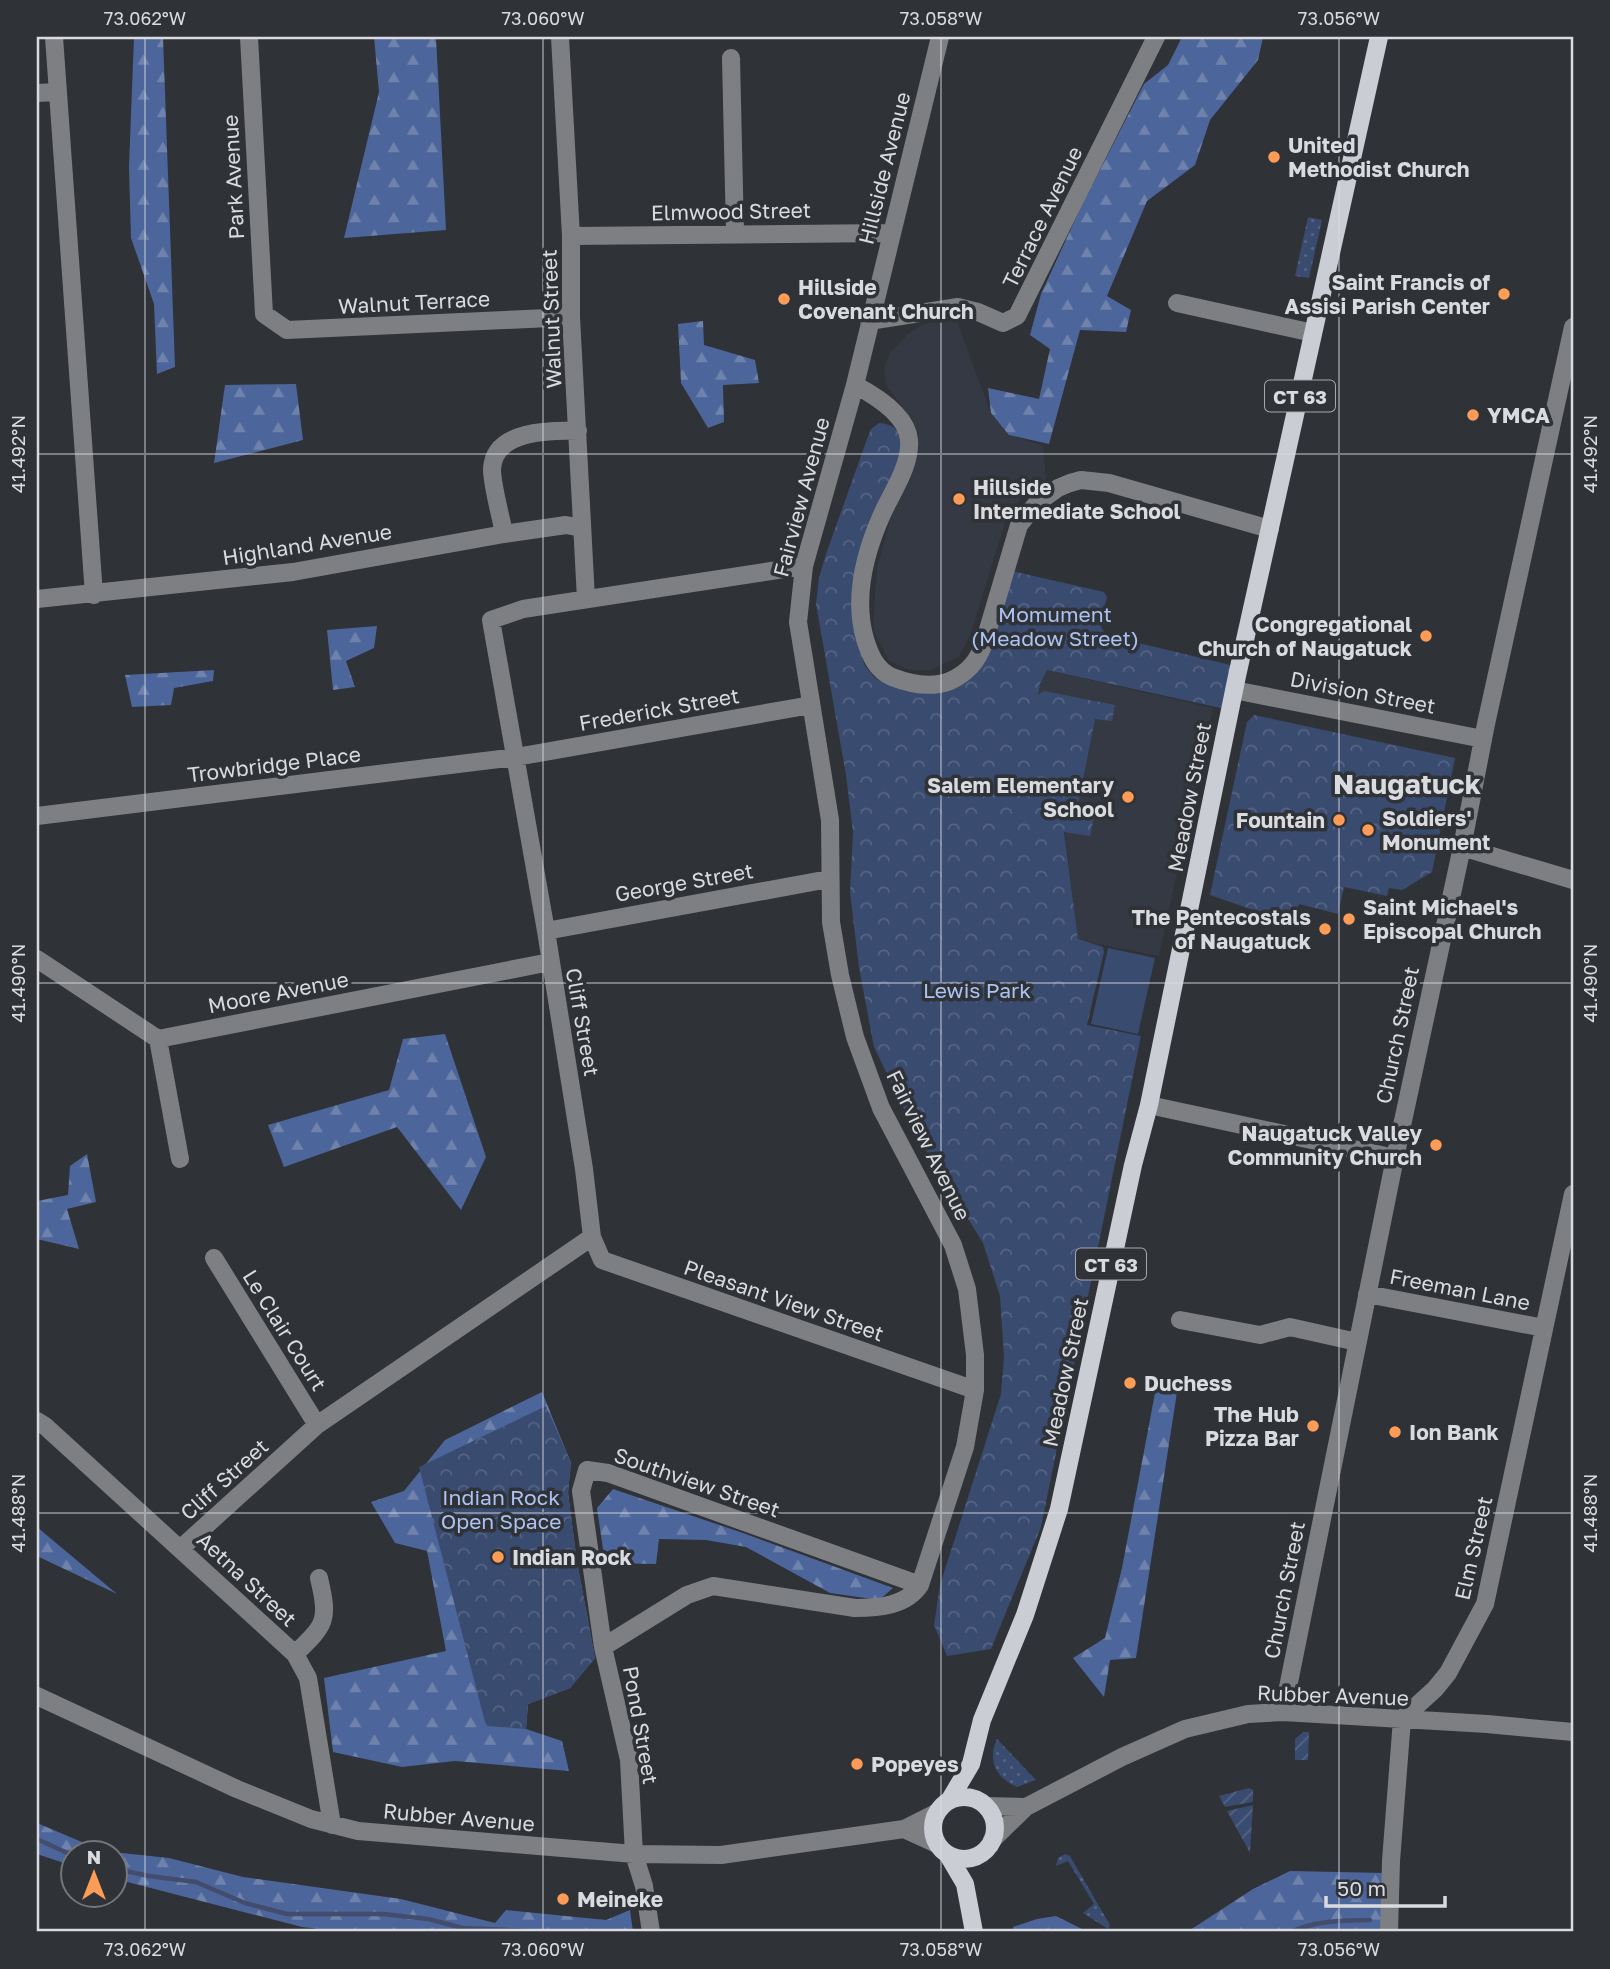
<svg xmlns="http://www.w3.org/2000/svg" width="1610" height="1969" viewBox="0 0 1610 1969" font-family="'Golos Text',sans-serif">
<style>
.built{fill:#343944}
.grass{fill:url(#grass-dots)}
.forest{fill:url(#forest-firs)}
.park{fill:url(#park-crowns)}
.garden{fill:url(#garden-furrows)}
.pitch{fill:#3a4b70}
.lines{fill:none;stroke-linecap:round;stroke-linejoin:round}
.stream{stroke:#444c6e;stroke-width:4.5}
.minor{stroke:#7e7f82;stroke-width:18}
.major{stroke:#cacdd3;stroke-width:18}
.ticks{fill:none;stroke:#dadbdf;stroke-width:2;stroke-opacity:0.45}
.poi-dot{fill:#fd9c56;stroke:#2f3237;stroke-width:2.5}
.labels{text-anchor:middle;dominant-baseline:central;stroke-width:7;stroke-linejoin:round;paint-order:stroke}
.shield{fill:#2f3237;stroke:#a7a8ad;stroke-width:2}
.shield-label{font-size:19px;font-weight:bold;fill:#dadbdf}
.poi-label{font-size:21px;font-weight:bold;fill:#dadbdf;stroke:#2f3237;text-anchor:start}
.street-label{font-size:21px;fill:#dadbdf;stroke:#2f3237}
.park-label{font-size:21px;fill:#abc2f2;stroke:#2f3237}
.district-label{font-size:28px;font-weight:bold;fill:#dadbdf;stroke:#2f3237}
.neatline{fill:none;stroke:#dadbdf;stroke-width:2.5}
.ticks-label{font-size:18px;text-anchor:middle;fill:#dadbdf}
</style>
<defs>
<pattern id="grass-dots" width="8" height="8" patternUnits="userSpaceOnUse" patternTransform="scale(1.75)"><rect width="8" height="8" fill="#3a4b70"/><path d="M2 2h.1M6 6h.1" fill="none" stroke="#566484" stroke-width="1.8" stroke-linecap="round"/></pattern>
<pattern id="forest-firs" width="22" height="20" patternUnits="userSpaceOnUse" patternTransform="scale(1.75)"><rect width="22" height="20" fill="#4c659a"/><path d="M5 1l3.5 6h-7zM16 11l3.5 6h-7z" fill="#6e82ac"/></pattern>
<pattern id="park-crowns" width="20" height="18" patternUnits="userSpaceOnUse" patternTransform="scale(1.75)"><rect width="20" height="18" fill="#3a4b70"/><path d="M2 6a3 3 0 1 1 6 0M12 15a3 3 0 1 1 6 0" fill="none" stroke="#566484"/></pattern>
<pattern id="garden-furrows" width="10" height="10" patternUnits="userSpaceOnUse" patternTransform="scale(1.75)"><rect width="10" height="10" fill="#3a4b70"/><path d="M-1 1l2-2M0 10L10 0M9 11l2-2" fill="none" stroke="#566484"/></pattern>
</defs>
<rect width="100%" height="100%" fill="#2f3237"/>
<!-- built -->
<path class="built" d="M941,319h15l35,94 18,21 34,12 3,35 -21,12 -19,26 -36,117 -11,21 -29,13h-21l-20,-9 -14,-27 -2,-10 4,-55 37,-140 -8,-17 -20,-27 -2,-18 7,-15 17,-18 14,-9z
M1046,670l167,38 -54,248 -81,-16 -14,-115 -32,-98 6,-36z"/>
<!-- grass -->
<path class="grass" d="M1308,217l14,3 -13,58 -14,-2z
M997,1739l39,41 -19,7c-21,-9 -30,-27 -20,-48z
M1065,1854l5,2 40,69 -2,4 -25,-16 11,-9 -26,-43 -12,5 2,-8z"/>
<!-- forest -->
<path class="forest" d="M134,37h29l12,330 -18,7 -3,-70 -23,-66 -2,-71z
M374,37h62l10,193 -102,8 35,-146z
M1182,37h81l-5,23 -48,60 -15,45 -48,36 -40,95 24,14 -5,22 -46,-2 -31,114 -40,-9 -18,-22 -3,-25 51,11 11,-50 -20,-14 11,-41 41,-89 62,-121 24,-19z
M703,321l1,24 51,15 4,23 -36,2 1,37 -16,6 -27,-45 -3,-59z
M296,384l7,56 -89,23 11,-78z
M377,626l-3,22 -28,13 9,26 -22,3 -6,-60z
M214,670l-1,11 -39,7 -3,17 -39,2 -7,-32z
M445,1034l41,123 -25,53 -64,-83 -113,40 -16,-42 121,-35 14,-51z
M87,1154l9,48 -29,7 12,40 -42,-10v-38l31,-6 2,-29z
M1158,1377l21,2 -43,279 -26,2 -6,37 -31,-39 32,-20 17,-70z
M542,1392l29,71 -3,30 9,69 18,96 -25,30 -42,16 -2,25 36,12 7,30 -114,-10 -53,6 -69,-15 -9,-74 122,-27 -19,-100 -32,-8 -24,-41 33,-11 41,-51z
M613,1489l130,44 150,55 -14,12 -49,-7 -84,-46 -40,-7 -47,-1 -3,25 -51,-1 -8,-55z
M37,1527l80,67 -80,-38z
M37,1823l66,28 66,7 74,19 158,22 94,24 11,-13 100,10 24,-10 3,22h-286l-45,-5 -186,-48v-25h-42l-1,12 -36,-12z
M1290,1871l95,2 -2,59h-196l66,-43z
M1056,1916l32,16h-74l-1,-5 24,-8z"/>
<!-- park -->
<path class="park" d="M879,423c17,1 22,10 26,24l-51,171 3,24 8,24 11,13 17,7 64,-2 55,-113 92,21 3,5c-3,15 -14,28 2,39l130,31 -9,43 -183,-40 -7,14 -2,11 6,-4 71,14 -3,16 -17,-2 -17,85 12,3 -2,9 6,1 -4,19 -26,-4 14,107 25,8 1,5 -17,73 54,11 -100,491 -50,122 -44,7 -13,-31 6,-40 61,-191 3,-37 -4,-61 -17,-53 -66,-107 -43,-89 -15,-79 -9,-76 3,-60 -7,-57 -30,-171 3,-26 6,-21 42,-118 4,-10z
M1254,715l201,43 -23,114 -30,18 -13,-2 -2,8 -43,-9 -6,27 -39,-10 -5,20 -84,-29 37,-173z
M546,1406l25,57 -3,30 9,69 18,96 -25,30 -42,16 -2,25 -40,-3 -67,-259z"/>
<!-- garden -->
<path class="garden" d="M1303,1732h6l-1,28h-13v-21z
M1249,1788l4,2v12l-28,5 -6,-11z
M1253,1805l-3,48 -23,-42z"/>
<!-- pitch -->
<path class="pitch" d="M1108,948l47,10 -17,76 -47,-10z"/>
<g class="lines">
<!-- stream -->
<path class="stream" d="M37,1839l37,17
M116,1869l33,7 47,6 49,21 42,11h96l45,5 35,9 89,4
M1291,1932c25,-12 51,-11 79,-12"/>
<!-- minor -->
<path class="minor" d="M54,37l40,558
M249,37l15,277 23,16 284,-13
M560,37l11,199v81l15,282
M940,37l-85,348c19,10 52,30 54,55 2,24 -15,49 -25,70 -18,39 -31,87 -19,129 5,16 11,31 27,38 18,7 40,11 58,4 18,-8 28,-20 34,-38l35,-118 18,-22 21,-15 12,-5 11,-3 28,3 161,46
M731,58l4,175
M37,93l20,-1
M571,236l320,-3
M1177,303l136,30
M869,321l89,-14 20,5 25,11 14,-7 139,-279
M504,534c-3,-18 -12,-48 -12,-65 2,-39 58,-39 86,-38
M804,566l-281,43 -32,11 55,311 38,238 8,68 10,23 373,130
M37,599l256,-27 211,-38 62,-9 16,3
M1234,690l249,49
M37,816l479,-59 295,-52
M1462,847l111,33
M546,931l272,-50 12,-1
M37,959l121,80 392,-77
M158,1039l22,120
M1149,1105l246,53
M214,1258l103,167
M1367,1294l177,34
M1180,1320l80,15 30,-8 67,15
M37,1421l8,5 250,228 13,24 24,147
M180,1549l137,-124 275,-188
M603,1647l84,-52 26,-9 142,22c24,0 51,-2 65,-23l45,-138 10,-57v-35l-8,-66 -14,-44 -72,-137 -26,-71 -15,-62 -9,-53 -1,-102 -32,-198 6,-56 51,-181
M295,1654c31,-30 34,-33 24,-76
M37,1696l200,93 74,30 47,12 276,23 87,1 183,-26 32,-16
M1283,1712l112,-554 67,-311 24,-123 87,-397
M986,1806l40,1
M904,1829l33,15
M992,1840l34,-33 96,-50 63,-28 63,-15 35,-2 204,12 86,8
M651,1932l-7,-46 -10,-32 -5,-94 -26,-113 -22,-156 6,-21 21,3 312,112
M1389,1932l2,-71 11,-142 33,-30 13,-16 37,-69 88,-410"/>
<!-- major -->
<path class="major" d="M933 1828a31 31 0 1 1 62 0a31 31 0 1 1-62 0Z
M949,1801l22,-37 11,-44 43,-105 34,-106 74,-344 16,-60 88,-429 142,-639
M948,1855l17,29 9,48"/>
</g>
<!-- ticks -->
<path class="ticks" d="M145,37v1895M543,37v1895M941,37v1895M1339,37v1895M37,454h1536M37,983h1536M37,1513h1536"/>
<!-- markers -->
<g class="poi-dot">
<circle cx="1274" cy="157" r="7"/>
<circle cx="1504" cy="294" r="7"/>
<circle cx="784" cy="299" r="7"/>
<circle cx="1473" cy="415" r="7"/>
<circle cx="959" cy="499" r="7"/>
<circle cx="1426" cy="636" r="7"/>
<circle cx="1128" cy="797" r="7"/>
<circle cx="1339" cy="820" r="7"/>
<circle cx="1368" cy="830" r="7"/>
<circle cx="1349" cy="919" r="7"/>
<circle cx="1325" cy="929" r="7"/>
<circle cx="1436" cy="1145" r="7"/>
<circle cx="1130" cy="1383" r="7"/>
<circle cx="1313" cy="1426" r="7"/>
<circle cx="1395" cy="1432" r="7"/>
<circle cx="498" cy="1557" r="7"/>
<circle cx="857" cy="1764" r="7"/>
<circle cx="563" cy="1899" r="7"/>
</g>
<g class="labels">
<!-- shield labels -->
<g class="shield">
<rect x="1265" y="380.5" width="70" height="31" rx="5"/>
<rect x="1076" y="1248.5" width="70" height="31" rx="5"/>
</g>
<g class="shield-label">
<text x="1300" y="396">CT 63</text>
<text x="1111" y="1264">CT 63</text>
</g>
<!-- poi labels -->
<g class="poi-label">
<text x="1288" y="145">United<tspan x="1288" dy="24">Methodist Church</tspan></text>
<text x="1490" y="282" text-anchor="end">Saint Francis of<tspan x="1490" dy="24">Assisi Parish Center</tspan></text>
<text x="798" y="287">Hillside<tspan x="798" dy="24">Covenant Church</tspan></text>
<text x="1487" y="415">YMCA</text>
<text x="973" y="487">Hillside<tspan x="973" dy="24">Intermediate School</tspan></text>
<text x="1412" y="624" text-anchor="end">Congregational<tspan x="1412" dy="24">Church of Naugatuck</tspan></text>
<text x="1114" y="785" text-anchor="end">Salem Elementary<tspan x="1114" dy="24">School</tspan></text>
<text x="1382" y="818">Soldiers'<tspan x="1382" dy="24">Monument</tspan></text>
<text x="1325" y="820" text-anchor="end">Fountain</text>
<text x="1363" y="907">Saint Michael's<tspan x="1363" dy="24">Episcopal Church</tspan></text>
<text x="1311" y="917" text-anchor="end">The Pentecostals<tspan x="1311" dy="24">of Naugatuck</tspan></text>
<text x="1422" y="1133" text-anchor="end">Naugatuck Valley<tspan x="1422" dy="24">Community Church</tspan></text>
<text x="1144" y="1383">Duchess</text>
<text x="1299" y="1414" text-anchor="end">The Hub<tspan x="1299" dy="24">Pizza Bar</tspan></text>
<text x="1409" y="1432">Ion Bank</text>
<text x="512" y="1557">Indian Rock</text>
<text x="871" y="1764">Popeyes</text>
<text x="577" y="1899">Meineke</text>
</g>
<!-- street labels -->
<g class="street-label">
<text transform="translate(884 168) rotate(-76)">Hillside Avenue</text>
<text transform="translate(233 177) rotate(-93)">Park Avenue</text>
<text transform="translate(731 211) rotate(-1)">Elmwood Street</text>
<text transform="translate(1042 217) rotate(-64)">Terrace Avenue</text>
<text transform="translate(414 302) rotate(-3)">Walnut Terrace</text>
<text transform="translate(551 319) rotate(-92)">Walnut Street</text>
<text transform="translate(801 497) rotate(-75)">Fairview Avenue</text>
<text transform="translate(307 544) rotate(-9)">Highland Avenue</text>
<text transform="translate(1363 692) rotate(11)">Division Street</text>
<text transform="translate(659 709) rotate(-10)">Frederick Street</text>
<text transform="translate(274 764) rotate(-7)">Trowbridge Place</text>
<text transform="translate(1189 797) rotate(-79)">Meadow Street</text>
<text transform="translate(684 882) rotate(-10)">George Street</text>
<text transform="translate(278 992) rotate(-11)">Moore Avenue</text>
<text transform="translate(583 1022) rotate(80)">Cliff Street</text>
<text transform="translate(1397 1035) rotate(-78)">Church Street</text>
<text transform="translate(929 1145) rotate(64)">Fairview Avenue</text>
<text transform="translate(1460 1289) rotate(11)">Freeman Lane</text>
<text transform="translate(784 1300) rotate(19)">Pleasant View Street</text>
<text transform="translate(285 1330) rotate(58)">Le Clair Court</text>
<text transform="translate(1065 1372) rotate(-78)">Meadow Street</text>
<text transform="translate(224 1479) rotate(-42)">Cliff Street</text>
<text transform="translate(697 1482) rotate(19)">Southview Street</text>
<text transform="translate(1473 1548) rotate(-77)">Elm Street</text>
<text transform="translate(247 1579) rotate(43)">Aetna Street</text>
<text transform="translate(1284 1590) rotate(-79)">Church Street</text>
<text transform="translate(1333 1695) rotate(2)">Rubber Avenue</text>
<text transform="translate(641 1725) rotate(80)">Pond Street</text>
<text transform="translate(459 1817) rotate(5)">Rubber Avenue</text>
</g>
<!-- park labels -->
<g class="park-label">
<text x="1055" y="614">Momument<tspan x="1055" dy="24">(Meadow Street)</tspan></text>
<text x="977" y="990">Lewis Park</text>
<text x="501" y="1497">Indian Rock<tspan x="501" dy="24">Open Space</tspan></text>
</g>
<!-- district labels -->
<g class="district-label">
<text x="1407" y="783">Naugatuck</text>
</g>
</g>
<!-- border -->
<rect width="1610" height="1969" fill="none" stroke="#2f3237" stroke-width="77"/>
<!-- north arrow -->
<g transform="translate(94 1874)"><circle r="33" fill="#2f3237" stroke="#73767a" stroke-width="2"/>
<path d="M0-5L12 26L0 18L-12 26Z" fill="#fd9c56"/>
<text y="-10" font-size="19" font-weight="bold" text-anchor="middle" fill="#dadbdf">N</text>
</g>
<!-- scale -->
<path d="M1326 1896v10h119v-10" fill="none" stroke="#dadbdf" stroke-width="3.5"/>
<text x="1337" y="1896" font-size="21" fill="#dadbdf" stroke="#2f3237" stroke-width="5" paint-order="stroke">50 m</text>
<rect x="38" y="38" width="1534" height="1892" class="neatline"/>
<g class="ticks-label">
<text x="145" y="25">73.062°W</text>
<text x="543" y="25">73.060°W</text>
<text x="941" y="25">73.058°W</text>
<text x="1339" y="25">73.056°W</text>
<text transform="translate(19 454) rotate(-90)" y="6">41.492°N</text>
<text transform="translate(1591 454) rotate(-90)" y="6">41.492°N</text>
<text transform="translate(19 983) rotate(-90)" y="6">41.490°N</text>
<text transform="translate(1591 983) rotate(-90)" y="6">41.490°N</text>
<text transform="translate(19 1513) rotate(-90)" y="6">41.488°N</text>
<text transform="translate(1591 1513) rotate(-90)" y="6">41.488°N</text>
<text x="145" y="1956">73.062°W</text>
<text x="543" y="1956">73.060°W</text>
<text x="941" y="1956">73.058°W</text>
<text x="1339" y="1956">73.056°W</text>
</g>
</svg>
